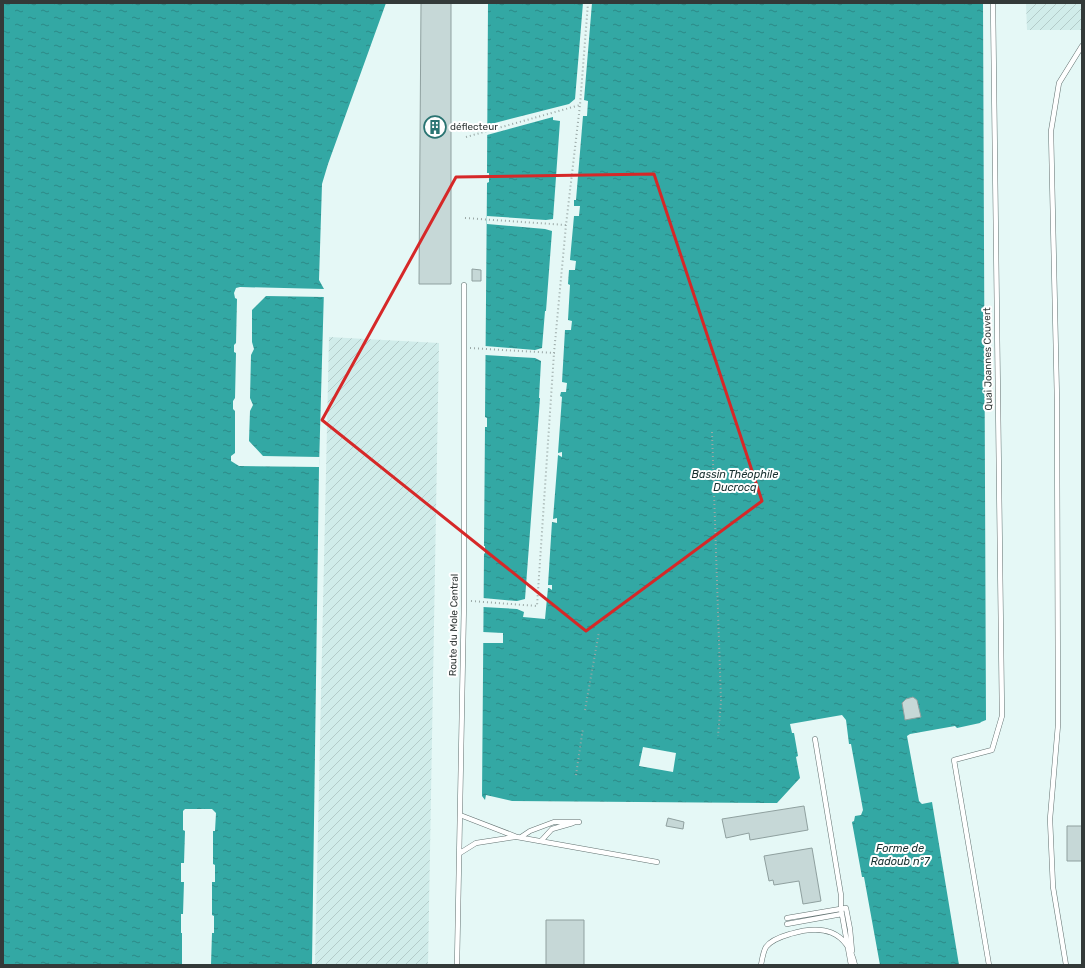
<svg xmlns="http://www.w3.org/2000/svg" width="1085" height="968" viewBox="0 0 1085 968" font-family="Rubik,sans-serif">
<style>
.industrial{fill:url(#industrial-furrows)}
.water{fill:url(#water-ripples)}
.pier{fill:#e5f8f6}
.building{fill:#c6d8d7;stroke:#8fa09f}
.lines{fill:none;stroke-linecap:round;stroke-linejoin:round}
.lane-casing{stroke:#627271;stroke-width:5.5}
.path{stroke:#9aa8a6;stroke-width:2;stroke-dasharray:1 3;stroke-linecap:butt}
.lane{stroke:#fff;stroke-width:4.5}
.marked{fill:none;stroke:#d62828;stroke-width:3;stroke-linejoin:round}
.labels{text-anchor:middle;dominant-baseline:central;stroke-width:4;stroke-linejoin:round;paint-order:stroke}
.poi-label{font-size:10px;fill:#333a39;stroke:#fff;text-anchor:start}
.street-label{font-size:10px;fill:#333a39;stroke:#fff}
.water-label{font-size:11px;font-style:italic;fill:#17302f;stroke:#fff}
</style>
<defs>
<pattern id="industrial-furrows" width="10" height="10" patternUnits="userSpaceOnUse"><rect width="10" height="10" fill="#d0ecea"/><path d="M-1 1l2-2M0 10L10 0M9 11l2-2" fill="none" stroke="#b3cbc9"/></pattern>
<pattern id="water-ripples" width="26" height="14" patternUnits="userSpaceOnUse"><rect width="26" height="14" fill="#33a8a4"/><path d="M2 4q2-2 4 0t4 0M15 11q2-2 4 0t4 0" fill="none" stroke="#2c8a87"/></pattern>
</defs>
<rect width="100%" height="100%" fill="#e5f8f6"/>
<!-- industrial -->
<path class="industrial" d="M1026,3h56v27h-55z
M329,337l110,6 -11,622h-113z"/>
<!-- water -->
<path class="water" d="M3,3h383l-58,161 -6,20 -3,96 5,9 -5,178 -7,498h-309z
M488,3h495l3,717 -5,2 -1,1 -23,5 -2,-2 -45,8 -3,2 12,65 3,3 10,-2 27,163h-79l-16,-88h-2l-10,-55 2,-1 1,-5 6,-1 2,-5 -12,-66h-2l-3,-24 -4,-5 -52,9 2,9h2l4,23 -2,1 4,21 -23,25 -265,-2 -26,-6 -1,5 -3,-4 2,-242 1,-1v-7h-1l1,-119h2v-9l-2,-1 2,-234 2,-1v-9h-2z"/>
<!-- pier -->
<path class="pier" d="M583,3h9l-8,97 4,1 -1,15h-4l-7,84h-2v6h6l-1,10h-5l-4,44 6,1 -1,9h-6l-1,14 2,1 -2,35 4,1 -1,9h-6l-3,52 5,1 -1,9h-5l-1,4 2,1 -4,56 4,-1v5l-4,-2 -5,64 4,-1v5l-5,-1 -4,63h4v5l-3,-2h-1l-3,31 -22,-2 1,-5 -7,-3 -34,-2v-9l34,3 8,-2 15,-201h-1l2,-37 -6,-3 -50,-3v-9l50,4 7,-2 3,-37h1l6,-80 -7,-2 -58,-5v-8l59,4 7,-1 7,-98 -7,-1v-3l-66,18v-10l82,-21 6,-5z
M240,287l84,2v8l-58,-1 -14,14v32l2,7 -3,6 -1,43 3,7 -3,6 -1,30 14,15 57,1 -1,10 -80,-1 -8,-5v-5l4,-3v-42l-2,-2v-8l2,-3 1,-45 -2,-1v-7l2,-2 1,-44 -2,-1 -1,-5 2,-5z
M483,632l20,1v10h-20z
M643,747l33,6 -3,19 -34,-6z
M185,809h27l4,4 -1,18h-2v33l2,1v17h-3v33l2,1v17h-2l-1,32h-29v-32h-1v-19h2l1,-32h-3v-19h3l1,-32 -2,-1v-19z"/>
<!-- building -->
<path class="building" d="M421,3h30v281h-32z
M472,269l9,1v11h-9z
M913,697l4,3 4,17 -16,3 -3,-17 4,-4z
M804,806l4,24 -58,10 -1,-7 -23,5 -4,-19z
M668,818l16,4 -1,7 -17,-3z
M1067,826h15v35h-15z
M812,848l9,53 -18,3 -4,-23 -25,4 -1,-5 -4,1 -5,-25z
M546,920h38v45h-38z"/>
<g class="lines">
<!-- lane casing -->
<g class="lane-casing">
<path id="lane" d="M815,739l26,156v14l10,56
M460,815l57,22 140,25
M521,837l9,-6 24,-9h25
M541,841l11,-12 21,-6
M460,853l16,-10 39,-6
M787,918l59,-10 4,21 2,22
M787,924l55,-10
M457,965l7,-364v-316
M761,965c1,-5 2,-13 5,-18 5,-7 17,-11 24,-13 32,-10 57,-4 65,31
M989,965l-35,-205 38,-10 10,-34 -9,-713
M1066,965l-13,-78 -3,-68 8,-94 -1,-324 -6,-270 8,-48 23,-37"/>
</g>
<!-- path -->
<path class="path" d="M466,137l114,-32 8,-102
M465,218l101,7 14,-120
M470,348l84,5 12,-128
M712,432l9,269 -3,35
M471,601l66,5 17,-253
M585,710l14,-78
M576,775l7,-47"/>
<!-- lane -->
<use href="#lane" class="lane"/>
</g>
<!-- marked area -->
<path class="marked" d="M654,174l108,327 -176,130 -264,-211 134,-243z"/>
<!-- icons -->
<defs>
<g id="building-ring" transform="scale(1.15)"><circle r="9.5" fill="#fff" stroke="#2a7472" stroke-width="1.5"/><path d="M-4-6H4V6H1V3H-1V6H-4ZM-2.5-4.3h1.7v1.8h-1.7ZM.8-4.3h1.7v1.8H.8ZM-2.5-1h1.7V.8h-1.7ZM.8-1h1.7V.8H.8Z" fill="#2a7472"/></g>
</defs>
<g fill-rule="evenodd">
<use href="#building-ring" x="435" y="127"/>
</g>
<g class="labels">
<!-- poi labels -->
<g class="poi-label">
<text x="450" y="127">déflecteur</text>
</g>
<!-- street labels -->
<g class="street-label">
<text transform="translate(988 359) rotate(-91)">Quai Joannes Couvert</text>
<text transform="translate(454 625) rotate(-89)">Route du Mole Central</text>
</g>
<!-- water labels -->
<g class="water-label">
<text x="735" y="474">Bassin Théophile<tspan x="735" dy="13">Ducrocq</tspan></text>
<text x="900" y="848">Forme de<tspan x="900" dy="13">Radoub n°7</tspan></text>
</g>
</g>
<!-- border -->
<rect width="1085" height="968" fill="none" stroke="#333a39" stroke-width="8"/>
</svg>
